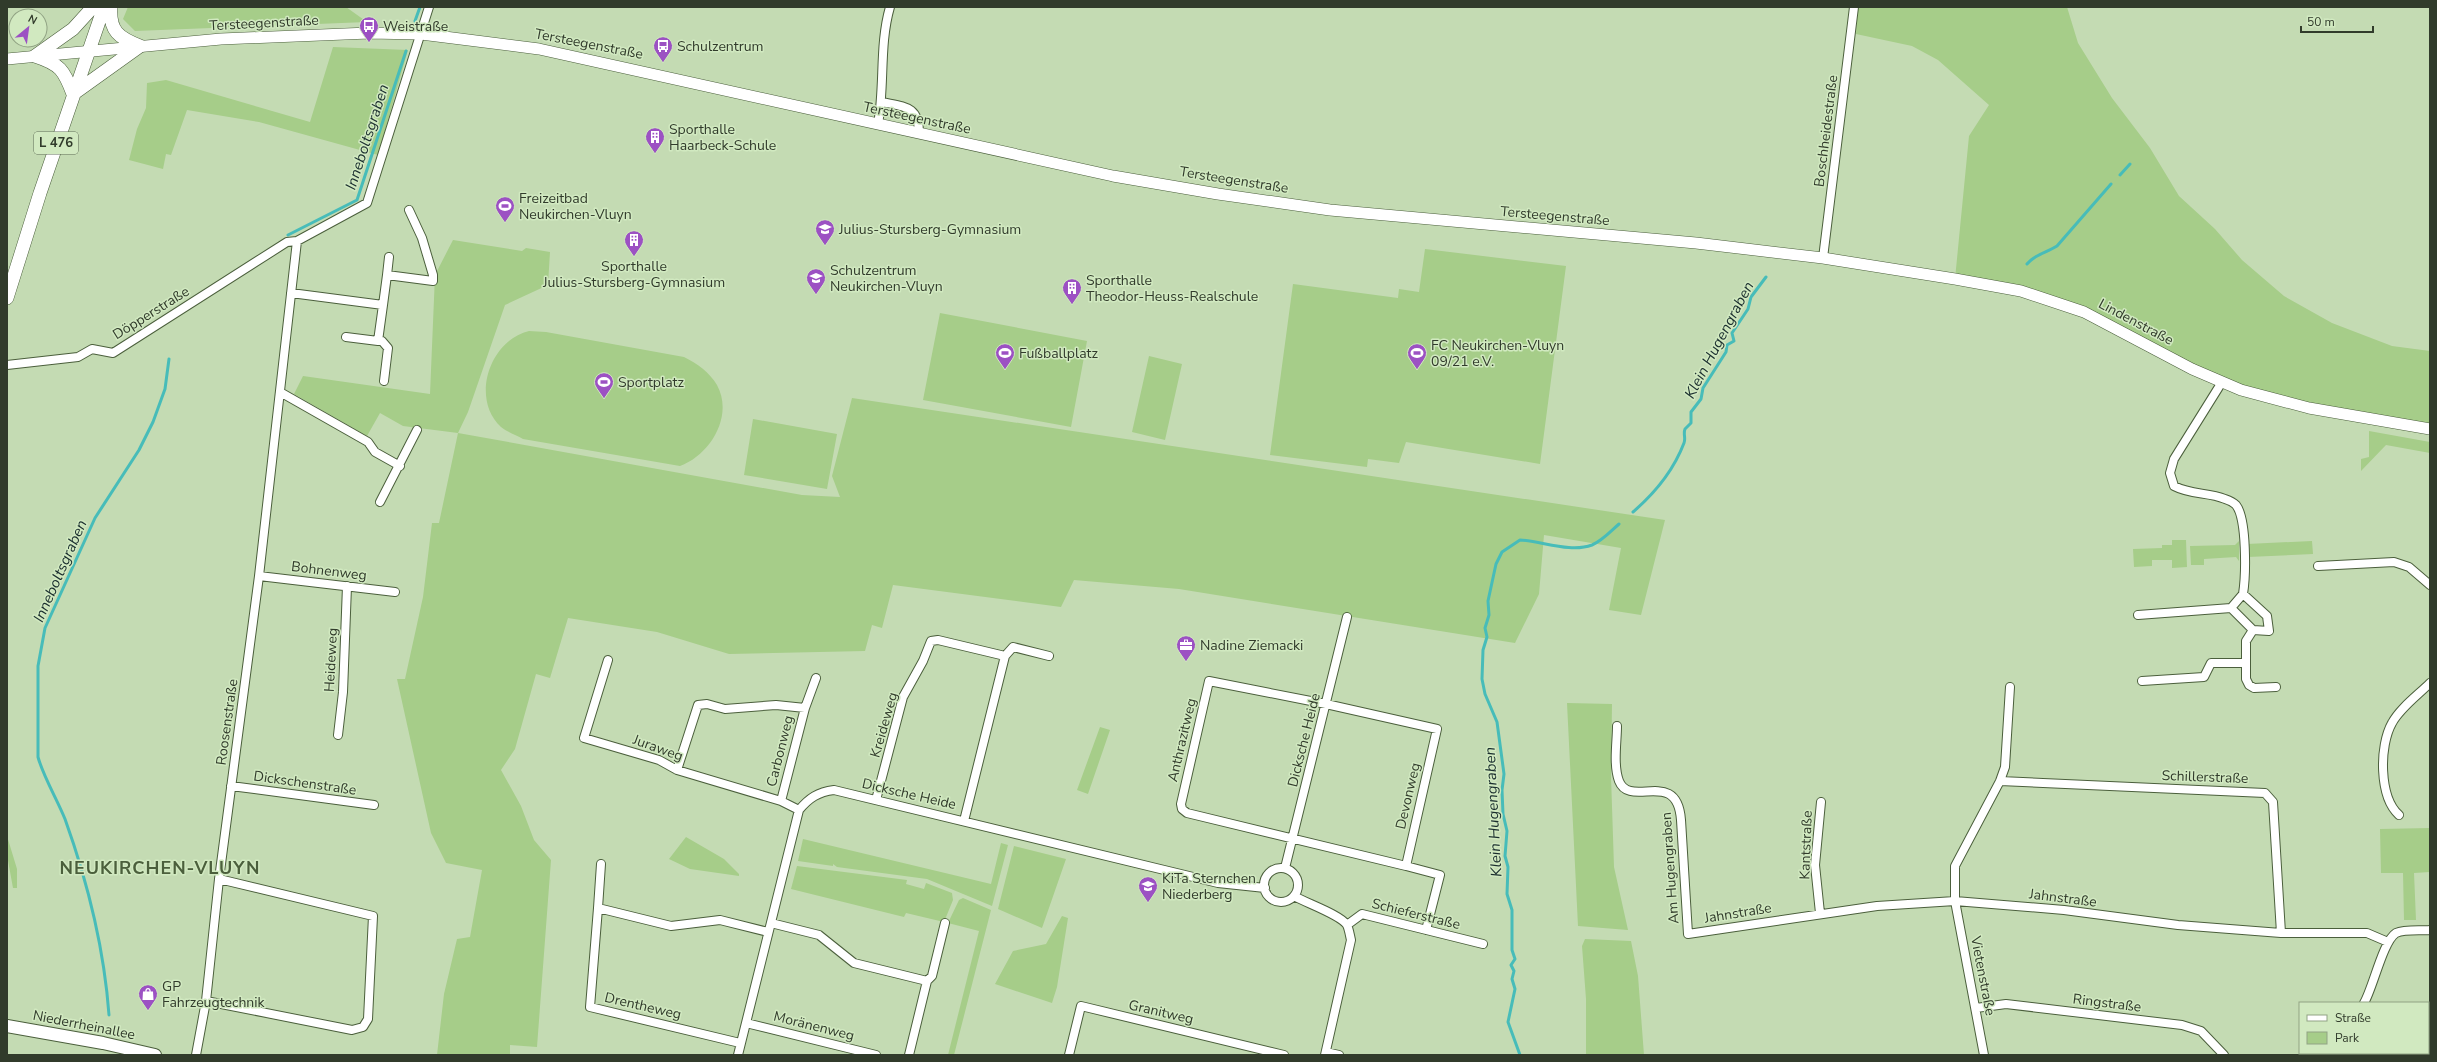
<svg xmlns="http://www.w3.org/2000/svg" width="2437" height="1062" viewBox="0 0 2437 1062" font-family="'Nunito Sans',sans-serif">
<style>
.green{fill:#a6cd89}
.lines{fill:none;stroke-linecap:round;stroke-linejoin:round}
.stream{stroke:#47bcb9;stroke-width:3}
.minor-casing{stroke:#4b5f3c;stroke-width:10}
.tertiary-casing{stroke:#4b5f3c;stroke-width:12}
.secondary-casing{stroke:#4b5f3c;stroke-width:14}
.primary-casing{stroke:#4b5f3c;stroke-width:14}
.minor{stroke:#fff;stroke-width:8}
.tertiary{stroke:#fff;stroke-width:11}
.secondary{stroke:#fff;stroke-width:12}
.primary{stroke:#fff;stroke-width:13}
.labels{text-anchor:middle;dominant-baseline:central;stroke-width:3;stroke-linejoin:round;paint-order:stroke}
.shield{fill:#d1e9c0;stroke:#616f58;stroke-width:1}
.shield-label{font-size:13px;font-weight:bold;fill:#313b2b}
.street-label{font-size:14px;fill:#313b2b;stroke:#d1e9c0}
.poi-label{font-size:14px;fill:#313b2b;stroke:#d1e9c0;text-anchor:start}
.water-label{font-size:15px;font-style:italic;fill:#192d2d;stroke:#d1e9c0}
.district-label{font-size:18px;font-weight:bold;letter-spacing:1px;fill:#4b5f3c;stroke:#d1e9c0}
</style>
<rect width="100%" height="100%" fill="#c4dbb3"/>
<!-- green -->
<path class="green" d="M128,7h218l21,15 -232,9 -12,-12z
M1858,7h209l11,36 34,55 38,50 29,48 36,33 27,31 42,36 48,27 60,23 38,5v78l-189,-39 -157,-78 -129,-33 14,-143 20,-31 -51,-45 -26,-14 -56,-12z
M333,47l75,3 -30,105 -119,-33 -72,-12 -16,45 -5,-1 -3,15 -34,-9 8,-31 9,-21 1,-25 19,-3 144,42z
M453,240l69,11 4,-3 24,4 -2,33 -43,20 -37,107 -10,21 344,62 38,2 -8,-21 20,-78 813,122 -24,95 -32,-5 12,-62 -77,-13 -5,59 -24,49 -336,-54 -105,-9 -13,27 -168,-22 -11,43 -10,-3 -7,26 -136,3 -72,-22 -89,-14 -18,60 -14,-4 -21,75 -14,21 20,36 13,34 17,20 -14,187 -27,-2v10h-73l7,-61 13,-55 13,-2 12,-67 -36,-7 -15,-30 -34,-154h8l18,-82 9,-74h7l19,-90 -55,-7 -23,-13 -13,23 -73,-42 9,-18 127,18 5,-119z
M1425,249l141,17 -26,198 -134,-22 -7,21 -31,-4 -1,8 -97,-12 23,-171 105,14 1,-9 20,3z
M940,313l147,28 -16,86 -148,-27z
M529,331l17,1 138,25c14,7 25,15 33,28 17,31 -7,70 -37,81l-157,-27c-7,-4 -16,-7 -22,-12 -31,-29 -11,-87 28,-96z
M1149,356l33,8 -17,76 -33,-8z
M753,419l84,15 -10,55 -83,-14z
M2369,431l61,11v11l-44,-8 -25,26v-12l8,-2z
M2172,540h14l1,27 -15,1v-8h-20v6l-18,1 -1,-18 29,-1v-3h10z
M2239,541v20l-3,-4 -32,2v6h-13l-1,-19 45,-1z
M2312,541l1,13 -65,3 -1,-13z
M1567,703l45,1 -1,72 3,91 14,63 -50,-4z
M1100,727l10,3 -22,64 -11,-4z
M2430,828v44l-16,1 2,47h-12l-1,-47h-22l-1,-44z
M7,836l10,33v19h-4l-6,-33z
M686,837l38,22 15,15v2l-49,-7 -21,-10z
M803,839l188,45 10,-41 7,2 -16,61 -65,-27 -90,-12 -4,-3v2l-35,-5z
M1014,846l52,13 -24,69 -44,-19z
M797,866l110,14 -1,4 18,5 2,-6 26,10 1,7 -9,22 -38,-9 -2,4 -113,-28z
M963,898l28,12 -37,145h-6l31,-124 -31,-8 11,-23z
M1062,916l6,2 -11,69 -5,16 -57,-19 18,-33 33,-7z
M1585,939l46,2 7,35 6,79h-58v-56l-4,-53z"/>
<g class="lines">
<!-- stream -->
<path class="stream" d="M415,21l5,-14
M2120,175l10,-11
M288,235l69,-35 49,-149
M2027,264c8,-10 19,-11 30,-18l54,-62
M1633,512c22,-19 40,-40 51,-69 2,-5 -1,-9 1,-14l6,-6v-11l10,-13 2,-11 23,-36 1,-7 7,-4 -2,-8 16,-24 3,-12 15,-20
M109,1015c-5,-68 -21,-132 -44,-196 -8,-20 -22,-43 -27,-62v-91l7,-38 50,-110 44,-68 14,-28 12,-33 4,-30
M1520,1055l-12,-33 7,-33 -3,-10 2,-8 -3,-6 4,-6 -3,-9v-40l-5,-16 1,-27 -3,-11 2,-25 -4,-17 -1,-24 2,-16 -7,-52 -12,-28 -3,-15 1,-29 4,-13 -2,-9 4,-13 -1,-14 8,-37 6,-12 18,-12c22,1 50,13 72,5 10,-4 19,-14 27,-21"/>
<!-- minor casing -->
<g class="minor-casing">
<path id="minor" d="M882,102c23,5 37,4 37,31
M878,124c7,-39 1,-79 12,-117
M1823,258l31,-251
M387,275l2,-18
M291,293l92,12 4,-30 46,6v-6l-11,-37 -13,-28
M346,337l32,4 5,-36
M378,341h4l6,7 -4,33
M7,365l71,-8 14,-8 21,4 174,-111 10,-1 70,-38 62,-196
M2222,382l-48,77 -4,14 4,13c17,9 34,6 51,13 3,1 8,3 11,6 11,14 10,70 7,89
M280,392l88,50 7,10 25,14
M380,502l37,-72
M2318,566l76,-4 15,5 21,18
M259,576l136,16
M2243,594l24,22 2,15 -16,-1 -22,-22z
M2138,615l93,-7
M2253,630l-7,11v38l3,6 5,3 22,-1
M608,660l-24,78 75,22 18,10 104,31 18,9
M1209,681l117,23 111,25 -31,137 -219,-53 -5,-4 -1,-5z
M2142,681l62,-4 7,-14h34
M1617,726c0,16 -4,39 2,55 11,28 58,-14 62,39l7,114 189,-28 78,-5 109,9 114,15 103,8h86l21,9
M338,735l5,-43 4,-106
M677,770l21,-65 9,-1 18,5 51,-4 29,3
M2000,781l265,12 8,9 8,131
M231,786l143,19
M876,800l27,-103 20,-36 8,-20 7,-1 67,16
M781,801l24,-93 11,-30
M2399,815c-20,-18 -20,-69 -7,-92 8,-15 26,-28 38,-40
M964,821l41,-165 8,-9 36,9
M1406,866l34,9 -14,55
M1285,868l62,-251
M1264 885a17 17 0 1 1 34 0a17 17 0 1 1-34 0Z
M1294,896c12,7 47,19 53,29 2,4 3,11 4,15l-26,115
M598,908l3,-44
M1820,913l-5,-48 6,-63
M771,923l48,12 35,28 73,18
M1347,925l15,-11 121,30
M206,1001l146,29 11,-3 5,-8 5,-103 -154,-37
M2364,1003c9,-15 19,-62 32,-70 9,-4 24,-2 34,-3
M1976,1008l30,-4 176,21 19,6 23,24
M746,1023l130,32
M740,1043l-150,-36 8,-99 73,18 49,-6 48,12
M1326,1052l13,3
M196,1055l10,-54 13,-122 40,-303 38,-335
M738,1055l61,-245c10,-12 19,-18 35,-20l384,93 47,5
M909,1055l18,-74 5,-5 13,-53
M1069,1055l12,-49 203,49
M1984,1055l-29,-154v-35l45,-85 5,-14 5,-80
M2336,1055l1,-2"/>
</g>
<!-- tertiary casing -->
<g class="tertiary-casing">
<path id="tertiary" d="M7,59l214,-20 148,-6 52,1 118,15 574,127 105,18 112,16 366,33 127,15 132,21 66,12 63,21 108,57 49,21 68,18 121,21"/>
</g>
<!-- secondary casing -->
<g class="secondary-casing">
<path id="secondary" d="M7,1026l96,17 52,12"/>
</g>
<!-- primary casing -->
<g class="primary-casing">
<path id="primary" d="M111,7c-2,24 8,31 29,39
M35,56l38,-27 20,-22
M35,56c25,8 29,14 38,38
M73,94l67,-48
M7,298l33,-105 64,-186"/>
</g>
<!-- minor -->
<use href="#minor" class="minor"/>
<!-- tertiary -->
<use href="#tertiary" class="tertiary"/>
<!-- secondary -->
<use href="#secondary" class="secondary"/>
<!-- primary -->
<use href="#primary" class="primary"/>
</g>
<!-- icons -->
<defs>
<g id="bus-pin" transform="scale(1)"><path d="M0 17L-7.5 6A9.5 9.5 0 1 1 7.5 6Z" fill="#9c51c3" stroke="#d1e9c0"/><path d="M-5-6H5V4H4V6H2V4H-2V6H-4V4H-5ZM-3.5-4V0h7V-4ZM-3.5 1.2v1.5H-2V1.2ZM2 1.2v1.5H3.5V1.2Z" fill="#fff"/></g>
<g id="building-pin" transform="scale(1)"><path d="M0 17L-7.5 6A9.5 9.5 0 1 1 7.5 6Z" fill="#9c51c3" stroke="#d1e9c0"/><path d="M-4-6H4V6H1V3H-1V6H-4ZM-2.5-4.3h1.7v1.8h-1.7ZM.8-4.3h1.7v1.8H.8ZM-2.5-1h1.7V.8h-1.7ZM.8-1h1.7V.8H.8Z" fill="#fff"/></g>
<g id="stadium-pin" transform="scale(1)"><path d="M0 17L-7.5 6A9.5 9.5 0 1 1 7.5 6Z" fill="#9c51c3" stroke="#d1e9c0"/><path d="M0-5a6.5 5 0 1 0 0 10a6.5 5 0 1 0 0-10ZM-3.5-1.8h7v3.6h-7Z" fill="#fff"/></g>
<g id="school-pin" transform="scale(1)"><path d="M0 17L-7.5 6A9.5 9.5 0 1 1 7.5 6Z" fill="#9c51c3" stroke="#d1e9c0"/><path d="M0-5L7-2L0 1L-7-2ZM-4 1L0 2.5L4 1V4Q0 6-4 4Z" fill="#fff"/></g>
<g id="office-pin" transform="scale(1)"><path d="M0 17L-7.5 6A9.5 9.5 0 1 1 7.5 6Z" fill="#9c51c3" stroke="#d1e9c0"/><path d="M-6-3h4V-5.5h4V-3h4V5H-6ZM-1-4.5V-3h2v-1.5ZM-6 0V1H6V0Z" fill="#fff"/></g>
<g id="shop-pin" transform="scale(1)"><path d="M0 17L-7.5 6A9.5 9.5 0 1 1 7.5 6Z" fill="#9c51c3" stroke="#d1e9c0"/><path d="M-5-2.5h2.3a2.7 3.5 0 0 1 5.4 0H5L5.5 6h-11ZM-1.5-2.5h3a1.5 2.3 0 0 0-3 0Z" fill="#fff"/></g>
</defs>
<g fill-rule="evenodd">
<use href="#bus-pin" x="369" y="26"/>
<use href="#bus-pin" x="663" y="46"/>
<use href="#building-pin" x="655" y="137"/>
<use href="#stadium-pin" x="505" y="206"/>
<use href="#school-pin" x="825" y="229"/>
<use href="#building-pin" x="634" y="240"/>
<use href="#school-pin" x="816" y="278"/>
<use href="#building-pin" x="1072" y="288"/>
<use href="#stadium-pin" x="1005" y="353"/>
<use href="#stadium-pin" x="1417" y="353"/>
<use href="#stadium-pin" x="604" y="382"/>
<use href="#office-pin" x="1186" y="645"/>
<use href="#school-pin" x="1148" y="886"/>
<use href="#shop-pin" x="148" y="994"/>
</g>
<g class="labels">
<!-- shield labels -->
<rect class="shield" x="34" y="132" width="44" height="22" rx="3"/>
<g class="shield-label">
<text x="56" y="143">L 476</text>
</g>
<!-- street labels -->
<g class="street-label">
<text transform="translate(264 23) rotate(-3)">Tersteegenstraße</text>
<text transform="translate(589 44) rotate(11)">Tersteegenstraße</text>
<text transform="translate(917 118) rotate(12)">Tersteegenstraße</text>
<text transform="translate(1826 131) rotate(-83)">Boschheidestraße</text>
<text transform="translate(1234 180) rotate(9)">Tersteegenstraße</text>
<text transform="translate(1555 216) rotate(5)">Tersteegenstraße</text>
<text transform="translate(151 313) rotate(-32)">Döpperstraße</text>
<text transform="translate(2136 322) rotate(28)">Lindenstraße</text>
<text transform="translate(329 571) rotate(7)">Bohnenweg</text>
<text transform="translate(331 660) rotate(-87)">Heideweg</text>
<text transform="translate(227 722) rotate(-82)">Roosenstraße</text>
<text transform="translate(884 725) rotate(-74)">Kreideweg</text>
<text transform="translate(1182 740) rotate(-77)">Anthrazitweg</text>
<text transform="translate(1304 740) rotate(-76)">Dicksche Heide</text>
<text transform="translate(658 748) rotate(20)">Juraweg</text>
<text transform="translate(780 751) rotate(-76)">Carbonweg</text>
<text transform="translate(2205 777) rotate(2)">Schillerstraße</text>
<text transform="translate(305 783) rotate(8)">Dickschenstraße</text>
<text transform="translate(909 794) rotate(13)">Dicksche Heide</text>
<text transform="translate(1408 796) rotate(-77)">Devonweg</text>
<text transform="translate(1806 845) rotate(-88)">Kantstraße</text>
<text transform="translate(1670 868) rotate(-94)">Am Hugengraben</text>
<text transform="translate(2063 898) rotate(7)">Jahnstraße</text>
<text transform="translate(1738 913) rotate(-9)">Jahnstraße</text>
<text transform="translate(1416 914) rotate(14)">Schieferstraße</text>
<text transform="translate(1983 976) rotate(79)">Vietenstraße</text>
<text transform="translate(2107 1003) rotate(7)">Ringstraße</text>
<text transform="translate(643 1006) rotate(13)">Drentheweg</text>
<text transform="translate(1161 1012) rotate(13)">Granitweg</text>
<text transform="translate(84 1025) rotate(11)">Niederrheinallee</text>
<text transform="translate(814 1026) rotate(14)">Moränenweg</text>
</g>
<!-- poi labels -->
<g class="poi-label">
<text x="383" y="26">Weistraße</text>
<text x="677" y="46">Schulzentrum</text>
<text x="669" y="129">Sporthalle<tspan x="669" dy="16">Haarbeck-Schule</tspan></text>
<text x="519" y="198">Freizeitbad<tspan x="519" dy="16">Neukirchen-Vluyn</tspan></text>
<text x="839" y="229">Julius-Stursberg-Gymnasium</text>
<text x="634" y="266" text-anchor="middle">Sporthalle<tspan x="634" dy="16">Julius-Stursberg-Gymnasium</tspan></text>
<text x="830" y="270">Schulzentrum<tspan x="830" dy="16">Neukirchen-Vluyn</tspan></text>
<text x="1086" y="280">Sporthalle<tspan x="1086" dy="16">Theodor-Heuss-Realschule</tspan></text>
<text x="1431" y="345">FC Neukirchen-Vluyn<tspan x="1431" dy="16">09/21 e.V.</tspan></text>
<text x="1019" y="353">Fußballplatz</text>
<text x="618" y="382">Sportplatz</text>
<text x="1200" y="645">Nadine Ziemacki</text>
<text x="1162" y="878">KiTa Sternchen<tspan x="1162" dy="16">Niederberg</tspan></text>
<text x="162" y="986">GP<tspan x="162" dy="16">Fahrzeugtechnik</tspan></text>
</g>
<!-- water labels -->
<g class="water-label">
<text transform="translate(367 137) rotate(-72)">Inneboltsgraben</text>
<text transform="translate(1719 340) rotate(-62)">Klein Hugengraben</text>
<text transform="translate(60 571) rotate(-66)">Inneboltsgraben</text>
<text transform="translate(1493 812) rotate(-93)">Klein Hugengraben</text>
</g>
<!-- district labels -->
<g class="district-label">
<text x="160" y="868">NEUKIRCHEN-VLUYN</text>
</g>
</g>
<!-- border -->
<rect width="2437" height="1062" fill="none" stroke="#313b2b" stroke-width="16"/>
<!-- legend -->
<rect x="2299" y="1002" width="130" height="52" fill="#d1e9c0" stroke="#91a384"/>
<rect x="2307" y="1015" width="20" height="6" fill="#ffffff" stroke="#91a384"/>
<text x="2335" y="1022" font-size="12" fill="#313b2b">Straße</text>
<rect x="2307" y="1032" width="20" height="12" fill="#a6cd89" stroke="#91a384"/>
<text x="2335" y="1042" font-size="12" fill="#313b2b">Park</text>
<!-- north arrow -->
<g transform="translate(28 28) rotate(29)"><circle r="19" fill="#d1e9c0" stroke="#91a384"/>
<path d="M0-3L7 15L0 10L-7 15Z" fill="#9c51c3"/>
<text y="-6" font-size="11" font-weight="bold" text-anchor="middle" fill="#313b2b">N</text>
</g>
<!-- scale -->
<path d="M2301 26v6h72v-6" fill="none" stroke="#313b2b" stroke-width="2"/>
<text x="2307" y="26" font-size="12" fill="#313b2b" stroke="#d1e9c0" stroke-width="3" paint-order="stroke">50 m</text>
</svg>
